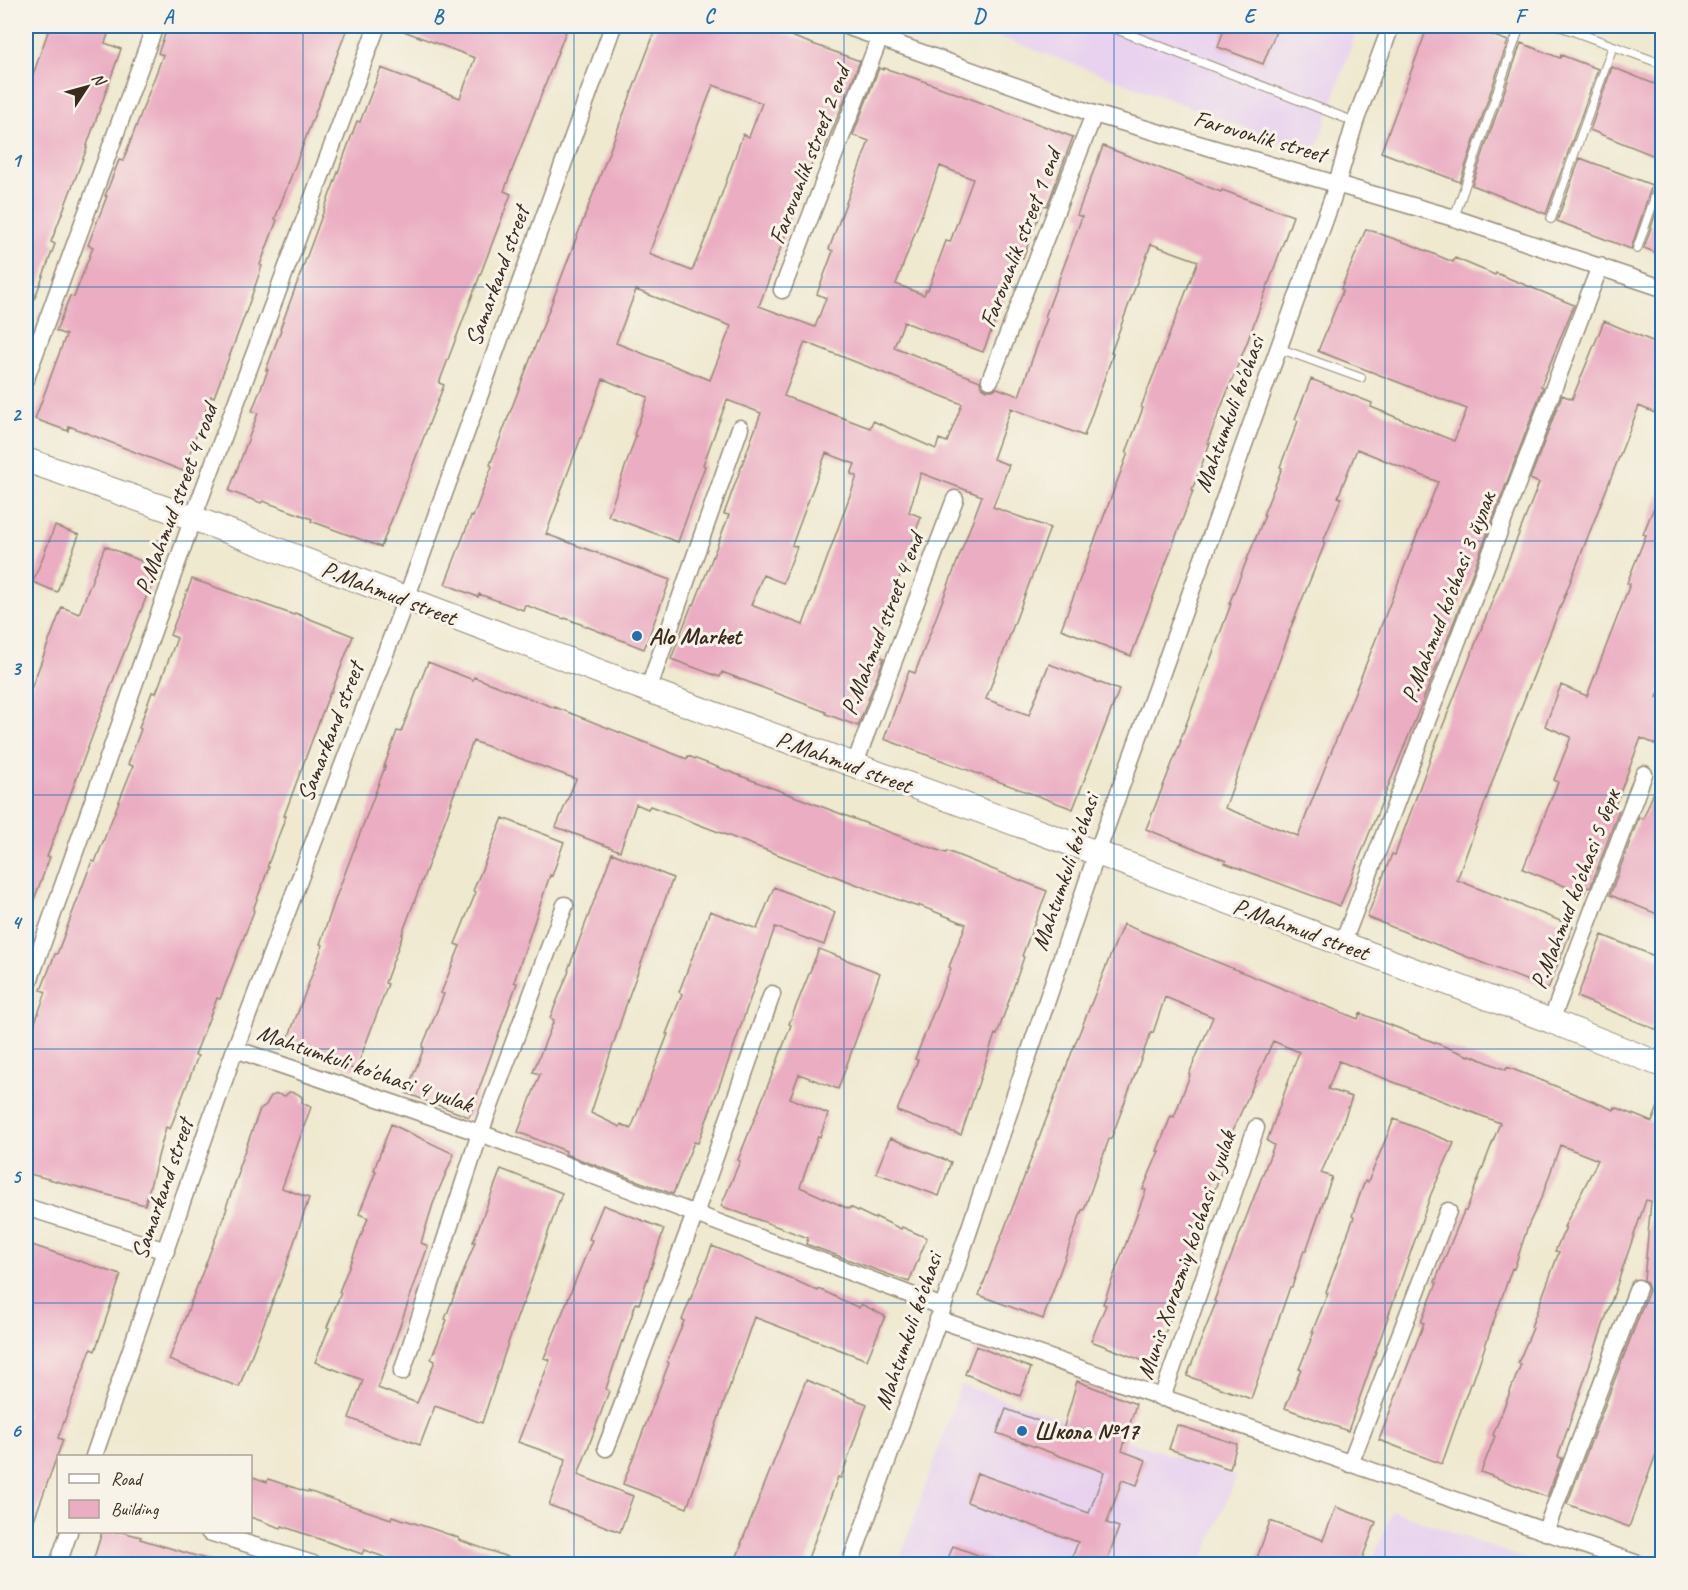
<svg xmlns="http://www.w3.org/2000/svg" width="1688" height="1590" viewBox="0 0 1688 1590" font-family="Caveat,sans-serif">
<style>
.built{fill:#e8d2ef}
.building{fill:#ebadc2;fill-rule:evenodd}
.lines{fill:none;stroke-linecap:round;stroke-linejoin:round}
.lane-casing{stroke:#958a77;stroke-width:10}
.street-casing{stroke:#958a77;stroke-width:19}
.secondary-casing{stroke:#958a77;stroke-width:26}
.lane{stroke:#fff;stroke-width:8}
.street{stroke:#fff;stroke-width:16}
.secondary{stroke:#fff;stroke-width:24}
.grid{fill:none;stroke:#1f6fb2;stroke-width:1.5;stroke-opacity:0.55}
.poi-dot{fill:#1f6fb2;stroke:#f7f3e8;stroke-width:2}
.labels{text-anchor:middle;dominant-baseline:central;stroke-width:6;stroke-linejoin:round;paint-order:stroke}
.street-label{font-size:24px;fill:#3b2a1e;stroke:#f7f3e8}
.poi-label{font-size:24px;font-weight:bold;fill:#3b2a1e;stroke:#f7f3e8;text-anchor:start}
.neatline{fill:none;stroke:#1f6fb2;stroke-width:2}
.grid-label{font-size:20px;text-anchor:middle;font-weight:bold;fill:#1f6fb2}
</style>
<rect width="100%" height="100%" fill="#f7f3e8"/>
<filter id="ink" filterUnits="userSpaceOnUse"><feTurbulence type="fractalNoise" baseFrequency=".0167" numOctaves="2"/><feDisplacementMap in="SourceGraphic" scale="12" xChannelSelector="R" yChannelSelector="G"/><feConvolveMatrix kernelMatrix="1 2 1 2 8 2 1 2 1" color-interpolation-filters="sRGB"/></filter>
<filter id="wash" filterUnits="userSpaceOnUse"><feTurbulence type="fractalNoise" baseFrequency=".008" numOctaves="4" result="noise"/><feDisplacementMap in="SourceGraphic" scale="24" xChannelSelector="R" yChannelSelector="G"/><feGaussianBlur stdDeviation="1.35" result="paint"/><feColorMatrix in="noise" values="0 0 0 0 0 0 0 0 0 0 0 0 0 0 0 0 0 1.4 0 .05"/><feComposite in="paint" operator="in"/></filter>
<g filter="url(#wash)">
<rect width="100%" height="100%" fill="#efe9d0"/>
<!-- built -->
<path class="built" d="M970,26h388l-43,127z
M961,1385l275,92 -33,83 12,4h-317z
M1392,1510l146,54h-167z"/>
<g id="blocks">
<!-- building -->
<path class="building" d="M50,26h61l-6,17 16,6 -35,99h1l-36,94 4,2 -28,75 -1,-1v-223z
M168,26h180l-73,193 2,1 -17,45 2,1 -16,46 -32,85 -3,-1 -28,75 -114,-45 -1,5 -33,-12 31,-84 -10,-4 14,-35 4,1 19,-50 -5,-2 19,-49h-2l14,-36 4,1 40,-106 -5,-2z
M393,26h175l-64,165 7,3 -72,189 5,2 -63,162 -70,-26 1,-2 -49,-18 -2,2 -32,-12 29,-78 -6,-2 16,-41h-2l15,-40 -1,-1 77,-208 3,1 21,-54 79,30 15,-40 -82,-31z
M657,26h106l97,35 -37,92 -6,-3 -58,156 56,21 11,-29 -9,-4 16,-43 -4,-2 40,-108 -16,-6 26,-67 4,2 1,-2 42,14 147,55 -26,69 -4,-1 -20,53 -3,-1 -37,95 -79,-30 -10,25 86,34 1,5 6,4h5l5,-2 22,8 28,-78 -2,-1 37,-100 -5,-2 26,-69 118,46 1,-2 71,26 -45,124 -41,103h3l-18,47 1,1 -62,165 -70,-27 67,-176h-2l17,-45 -2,-1 57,-146 -47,-17 -40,109 2,1 -29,82 -73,-28 -18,51 16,6 -16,42 57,21 -64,171 43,16 20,-51 70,26 -46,119 -189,-70 25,-68 6,2 67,-177 -61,-23 -12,39 12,5 -49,137 12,4 -26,68 -32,-12v-2l-104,-40 -2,5 -49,-18 21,-55 2,1 35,-90 -5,-1 37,-101 -34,-13 -24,65 2,1 -27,76 -70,-26 28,-80 -2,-1 14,-38 -45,-18 -45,120h1l-13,35 124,46 -26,69 -79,-31 -1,1 -39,-14 -2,5 -44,-16 -1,3 -33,-13 26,-68 2,1 19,-51 -2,-1zM713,85l49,18 -13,34 -6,-3 -34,96 -17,41 -43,-17zM940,166l33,13 -23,63 -4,-1 -18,49h-2l-2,5 -28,-11zM636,290l95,36 -21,54 -94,-37zM805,342l157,62 -15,38 -8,-3 -3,10 -63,-28 -3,7 -86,-32zM826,453l29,11 -4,10 6,2 -54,149 -52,-20 12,-30 20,8 14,-36 -5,-2z
M1225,26h53l-15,38 -45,-17z
M1428,26h39l41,15 -48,141 -79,-30z
M1521,43l39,15 1,-3 37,14 -52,145 -74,-29z
M1612,67l50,20v72l-72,-29z
M1580,158l72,27 -21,64 -74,-28z
M1662,195v60l-18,-7z
M1366,229l46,16 41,17 2,-4 40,17 1,-2 78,32 -33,81 2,1 -101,266 -102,253 -115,-43 1,-2 -80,-32 35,-88h-1l51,-137h-2l36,-89h-2l19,-47 -2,-1 18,-46 -3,-2 16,-40 61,24 -1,4 83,34 13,-32 -149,-58 25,-61 -2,-1zM1357,449l81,33 -140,354 -73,-28 65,-176h-1l36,-89 -2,-1 18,-44 -3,-1z
M1604,321l58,24v71l-23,-10 -142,363 -40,111 116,46 -25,63 -181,-72 25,-63 3,1 41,-112 103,-260 -9,-4 32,-84 10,4z
M1662,488v196l-5,13 5,2v48l-21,-9 -27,70 5,2 -29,78 -3,-1 -3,7 -61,-25 35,-87 -4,-2 17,-43 -26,-11 16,-41 26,11 43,-112 -3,-1 19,-48 -3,-1z
M55,526l24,9 -22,57 -24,-10z
M105,546l53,22 -41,102 -70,187h3l-23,61h-1v-216l36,-95 17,7z
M192,579l102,36 1,-2 58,23 -22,57 -1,-1 -46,124h2l-19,51h2l-16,43 1,1 -34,88 -3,-1 -22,57 3,1 -28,73 -4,-2 -21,78 -119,-32v-126l20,-55 -5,-2 14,-36h2l35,-93 3,1 38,-96 -5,-2 13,-35 -2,-1 13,-36 4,1 21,-55 -7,-3z
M428,662l45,18 1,-3 81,31v-1l132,52 1,-3 222,84 36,13 1,-2 100,40 -25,65 2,1 -27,78 -2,-1 -34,101 -64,-24 21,-51 -3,-1 36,-91 -2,-1 17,-43 -48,-19v2l-36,-13 -232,-88 -2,3 -12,-5 -16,47 -64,-24 20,-48 -103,-38 -22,61h1l-50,132h1l-18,49 3,1 -32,86 -70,-26 37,-99 -3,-1 16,-47 49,-130h-1l13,-36 4,1z
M1662,772v144l-52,-21 29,-78 4,2z
M503,818l61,24 -12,34 -2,-1 -36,107 3,1 -48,134 -63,-24 18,-45 -2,-1 22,-53 -3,-1 19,-47 -5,-2 21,-52 -3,-1z
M612,853l61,25 -43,115 -39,120 29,14 1,-3 10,5 37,-95h-2l16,-40 -3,-2 31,-81 47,18 17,-42 61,25 -11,33 -49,-18 -45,130 -32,86 -4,-1 -21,52 -108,-40 1,-3 -48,-19 22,-58 -7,-2 21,-52 -4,-2 19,-47 -1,-1z
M1123,924l235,95 2,-6 109,43 1,-1 36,15 1,-3 36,14 71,29 1,-3 37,15 10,-25v341l-33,89 -62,-23 82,-214 -3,-8 -2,-2 7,-79 -5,-1 -88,257 4,1 -15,39 -66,-25 14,-36 -2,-1 28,-71 -3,-1 15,-35 -2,-1 28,-75 -4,-1 11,-24h-2l34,-67 -38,-15 -17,49 -15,32 -14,43 -2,-1 -40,116h-2l-28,80 -63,-24 45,-117 -3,-1 16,-39 -2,-1 29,-71h2l34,-88 -161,-62 -11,28 24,8 -12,34 -19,42 11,4 -26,74 -2,-1 -12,37h-2l-39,112 -64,-23 29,-74 -2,-1 60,-156 -7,-4 32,-89 -26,-11 -44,98 3,1 -78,225 -63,-24 15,-36 -3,-1 43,-114 -3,-1 16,-38h-2l14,-35 3,1 16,-42 -1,-1 24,-57 -48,-20 -12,36 -2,-1 -40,107h-2l-25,71h-2l-39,109 -64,-24 96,-251z
M1602,935l60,24v73l-85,-35z
M819,949l61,24 -42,116 -39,-15 -9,24 38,16 -8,23 -2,-1 -18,51 49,22 1,-2 25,12 1,-2 25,12 1,-2 25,11 -18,44 -103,-38 2,-6 -87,-32 19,-45 -2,-1 36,-90 17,-45 -2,-1z
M289,1092l7,1 6,4v6l9,4 -29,81 27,10 -26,77 -44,112 -70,-27 58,-152 -1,-1 14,-37 -2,-1 22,-60 6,-4 5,-9 6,-2 8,2z
M1394,1119l60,24 -23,51 -83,237 -63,-23 16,-39h-2l15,-37h-2l16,-39 -2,-1 28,-75 -2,-1 13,-35 3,1z
M391,1124l63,30 -21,50 -12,39 7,3 -50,142 39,15 18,-42 -4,-2 16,-39 -2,-1 30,-77h-2l28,-73 61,24 -39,111h-1l-14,39 -26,80 -47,-17 -15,39 -71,-27 14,-38 -48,-18 14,-34 -2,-1 14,-34 -2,-1 29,-74 -9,-4 17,-43 -2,-1z
M890,1138l61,24 -12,34 -63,-23z
M603,1205l61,24 -25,75 -3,-1 -13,39 -1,-1 -16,48 3,2 -31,84 55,21 -13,36 -71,-27 17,-46 -48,-17 32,-82 -6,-2 48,-118 -3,-1z
M26,1243l95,32 -26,76 -4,-2 -33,89 5,2 -36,99h-1z
M712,1246l78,32 28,13 1,-2 40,19 2,-4 24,12 -18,44 -113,-43 -67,191 -64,-24 46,-121 -2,-1 17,-41 -2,-1z
M976,1346l55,22 -11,28 -55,-22z
M806,1380l61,24 -26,74 -3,-1 -32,87h-72l8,-20h-1z
M1077,1381l59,23 -14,47 24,9 -9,25 -15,-5 -15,43 12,4 -13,37h-36l8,-22 -111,-40 10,-29 112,40 15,-41 -107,-39 9,-24 57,21z
M1177,1425l60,19 -7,25 -61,-20z
M250,1476l17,6 1,-3 39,13 1,-1 83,28 1,-3 41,13 26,9v2l63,22v2h-118l-40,-14 -2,4 -80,-28 -1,2 -31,-11z
M1336,1507l40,15 -16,42h-34l-11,-3 -2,3h-58l15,-43 53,19z
M102,1532h20l19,5 -1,2 73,22v3h-121z
M953,1546l47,17v1h-54z"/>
</g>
</g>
<g filter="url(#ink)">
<use href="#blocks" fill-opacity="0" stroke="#958a77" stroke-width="1.5"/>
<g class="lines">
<!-- lane casing -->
<g class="lane-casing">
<path id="lane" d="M1108,26l247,96
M1559,26l103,38
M1454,218l66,-192
M1551,219l62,-173
M1637,249l25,-72
M1278,348l83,30"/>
</g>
<!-- street casing -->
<g class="street-casing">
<path id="street" d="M846,26l248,88 360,104 208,70
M782,290l98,-253
M26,378l129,-352
M990,380l104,-266
M648,690l92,-262
M849,764l8,-6 98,-259
M1342,945l258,-679
M26,990l167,-472 184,-492
M1551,1021l93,-247
M235,1049l245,84 463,174
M26,1207l140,44
M938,1319l700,245
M402,1372l78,-239 85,-228
M1162,1398l94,-270
M606,1448l89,-234 77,-220
M94,1456l141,-407 171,-450 207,-573
M1350,1464l98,-253
M209,1532l104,32
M1545,1532l93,-244
M58,1564l11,-32
M850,1564l93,-257 154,-454 236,-656 22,-75 36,-96"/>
</g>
<!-- secondary casing -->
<g class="secondary-casing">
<path id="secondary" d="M26,460l167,58 455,172 449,163 454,168 111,44"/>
</g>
<!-- lane -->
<use href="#lane" class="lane"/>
<!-- street -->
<use href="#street" class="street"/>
<!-- secondary -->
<use href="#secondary" class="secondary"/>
</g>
</g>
<!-- grid -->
<path class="grid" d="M303,26v1538M574,26v1538M844,26v1538M1114,26v1538M1385,26v1538M26,287h1636M26,541h1636M26,795h1636M26,1049h1636M26,1303h1636"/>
<!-- markers -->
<g class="poi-dot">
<circle cx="637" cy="636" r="6"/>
<circle cx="1022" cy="1431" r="6"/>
</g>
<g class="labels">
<!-- street labels -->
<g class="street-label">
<text transform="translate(1260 136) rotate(16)">Farovonlik street</text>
<text transform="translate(809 155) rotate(-69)">Farovanlik street 2 end</text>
<text transform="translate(1020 238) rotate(-69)">Farovanlik street 1 end</text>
<text transform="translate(497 276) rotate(-70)">Samarkand street</text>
<text transform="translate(1229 414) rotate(-70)">Mahtumkuli ko'chasi</text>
<text transform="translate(176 499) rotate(-70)">P.Mahmud street 4 road</text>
<text transform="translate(389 593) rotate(21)">P.Mahmud street</text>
<text transform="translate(1448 597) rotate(-69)">P.Mahmud ko'chasi 3 йулак</text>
<text transform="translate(882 624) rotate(-69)">P.Mahmud street 4 end</text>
<text transform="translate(330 732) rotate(-69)">Samarkand street</text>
<text transform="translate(844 762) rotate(20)">P.Mahmud street</text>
<text transform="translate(1065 872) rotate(-71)">Mahtumkuli ko'chasi</text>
<text transform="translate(1575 889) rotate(-69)">P.Mahmud ko'chasi 5 берк</text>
<text transform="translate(1301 929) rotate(20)">P.Mahmud street</text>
<text transform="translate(365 1068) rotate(19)">Mahtumkuli ko'chasi 4 yulak</text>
<text transform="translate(162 1189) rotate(-71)">Samarkand street</text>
<text transform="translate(1186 1255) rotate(-71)">Munis Xorazmiy ko'chasi 4 yulak</text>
<text transform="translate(908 1331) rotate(-71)">Mahtumkuli ko'chasi</text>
</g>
<!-- poi labels -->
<g class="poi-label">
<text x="649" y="636">Alo Market</text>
<text x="1034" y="1431">Школа №17</text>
</g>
</g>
<!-- margin -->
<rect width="1688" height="1590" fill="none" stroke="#f7f3e8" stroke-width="66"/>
<!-- legend -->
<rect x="57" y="1455" width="195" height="78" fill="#f7f3e8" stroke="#aca397" stroke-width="1.5"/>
<rect x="69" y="1474" width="30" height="9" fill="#ffffff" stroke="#aca397" stroke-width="1.5"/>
<text x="111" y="1485" font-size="18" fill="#3b2a1e">Road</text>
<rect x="69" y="1500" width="30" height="18" fill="#ebadc2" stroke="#aca397" stroke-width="1.5"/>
<text x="111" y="1515" font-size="18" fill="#3b2a1e">Building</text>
<!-- north arrow -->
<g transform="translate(87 87) rotate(54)" stroke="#f7f3e8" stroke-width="4.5" paint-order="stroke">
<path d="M0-4.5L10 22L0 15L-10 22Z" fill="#3b2a1e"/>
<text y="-9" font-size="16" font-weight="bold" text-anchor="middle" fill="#3b2a1e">N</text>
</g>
<rect x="33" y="33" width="1622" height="1524" class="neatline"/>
<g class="grid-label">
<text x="168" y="23">A</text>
<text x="438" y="23">B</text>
<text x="709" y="23">C</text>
<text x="979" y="23">D</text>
<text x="1249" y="23">E</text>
<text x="1520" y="23">F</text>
<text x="16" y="167">1</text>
<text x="16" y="421">2</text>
<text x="16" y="675">3</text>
<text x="16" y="929">4</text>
<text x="16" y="1183">5</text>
<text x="16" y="1437">6</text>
</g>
</svg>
